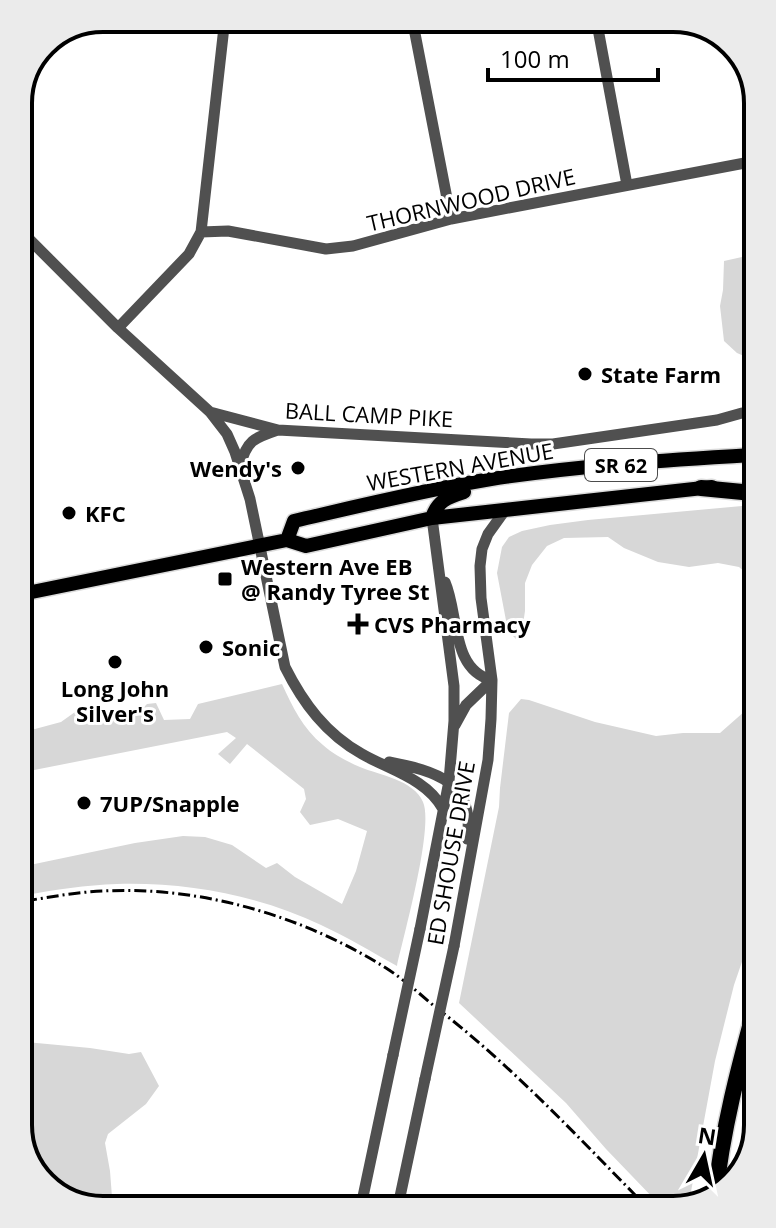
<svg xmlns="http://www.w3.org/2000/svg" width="776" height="1228" viewBox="0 0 776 1228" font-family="'Open Sans',sans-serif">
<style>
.green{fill:#d7d7d7}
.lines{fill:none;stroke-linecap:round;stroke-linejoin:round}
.major-casing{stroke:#dbdbdb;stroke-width:17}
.highway-casing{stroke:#dbdbdb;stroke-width:19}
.minor{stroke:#505050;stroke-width:11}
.major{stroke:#000;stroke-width:14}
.highway{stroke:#000;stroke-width:16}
.rail{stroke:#000;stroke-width:3;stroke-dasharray:12 4 2 4;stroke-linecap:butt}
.minor-bridge{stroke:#505050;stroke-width:11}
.poi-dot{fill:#000;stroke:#fff;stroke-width:3}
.labels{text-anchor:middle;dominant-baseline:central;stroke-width:6;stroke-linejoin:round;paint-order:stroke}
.shield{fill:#fff;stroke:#4c4c4c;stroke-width:2}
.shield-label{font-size:20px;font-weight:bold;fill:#000}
.street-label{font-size:22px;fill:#000;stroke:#fff}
.poi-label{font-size:22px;font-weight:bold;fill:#000;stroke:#fff;text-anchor:start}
.rim{fill:none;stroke:#000;stroke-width:4}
</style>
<rect width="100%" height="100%" fill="#fff"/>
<!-- green -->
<path class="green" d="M751,255v104l-14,-6 -13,-12 -4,-35 3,-16 1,-29z
M753,505v74l-14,-12 -21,-4 -29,4 -31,-5 -34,-14 -16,-11 -44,1 -17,8 -15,19 -7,18v28l-3,20 -6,8 -8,-8 -11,-58 5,-26 7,-10 13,-6 28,-6 38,-5z
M754,680l2,241 -22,64 -19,76 -25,136 -3,4 -30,1 -51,-53 -40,-46 -107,-100 40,-196 1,-19 9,-75 12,-14 8,1 66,22 61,14 27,-3h37l25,-22z
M282,684c10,22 21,45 41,61 10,9 25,17 37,22 19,8 54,13 63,35 11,25 -19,133 -26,164 -25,-14 -50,-29 -76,-41 -63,-30 -135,-43 -204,-41 -31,1 -62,6 -92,11v-29l110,-23 48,-7 22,1 27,8 34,23 11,-5 18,14 47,27 14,-33 11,-40 -29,-12 -28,6 -10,-13 6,-13 -2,-10 -57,-45 -17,20 -12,-10 18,-16 -9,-6 -203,40 -1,-46 12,3 26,-7 14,-10 17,-3 3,10 46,-9 6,-6 9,-1 8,17 26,-1 8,-15z
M26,1042l64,6 39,6 12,-2 18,34 -13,18 -38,30 -3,9 5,28 3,39h-15l-42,-14 -29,-33z"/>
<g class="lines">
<!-- major casing -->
<g class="major-casing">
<path id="major" d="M432,518c5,-17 16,-21 32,-26
M287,540l7,-19c65,-15 130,-31 197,-42 86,-13 174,-19 261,-24
M22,594l265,-54 19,6 126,-28 280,-31"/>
</g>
<!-- highway casing -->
<g class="highway-casing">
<path id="highway" d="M701,488l52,5
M715,1198c7,-68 24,-132 42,-197"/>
</g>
<!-- minor -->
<path class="minor" d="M412,18l39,201
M596,18l31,167
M19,229l99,99 92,84 68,18 253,14h22l164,-24 25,-7
M201,232l27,-1 98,18 27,-3 98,-27 299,-57
M118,328l71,-74 12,-22 24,-214
M210,412l17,22 8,18 15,47 35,168c18,36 41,67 77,87 28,16 65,25 81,55
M240,466c7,-26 14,-28 38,-36
M445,582c14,32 6,88 47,98l-26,25 -11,20
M389,762c46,9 87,20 78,77
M420,929l29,-148 5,-60v-35l-22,-168
M454,946l34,-186 3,-41 1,-39 -11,-82 -1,-32 2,-17 6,-15 18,-25
M361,1206l32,-151
M398,1206l27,-127"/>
<!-- major -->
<use href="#major" class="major"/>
<!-- highway -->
<use href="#highway" class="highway"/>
<!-- rail -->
<path class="rail" d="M25,901c26,-4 52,-9 78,-10 99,-5 200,25 283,77 17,11 33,25 48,38 76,58 141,128 208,196"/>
<!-- minor-bridge -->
<path class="minor-bridge" d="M393,1055l27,-126
M425,1079l29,-133"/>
</g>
<!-- markers -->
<g class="poi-dot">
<circle cx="585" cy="374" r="8"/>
<circle cx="298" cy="468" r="8"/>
<circle cx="69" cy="513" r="8"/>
<rect x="217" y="571" width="16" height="16" rx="4"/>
<path d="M354 612h8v8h8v8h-8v8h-8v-8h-8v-8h8z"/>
<circle cx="206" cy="647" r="8"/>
<circle cx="115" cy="662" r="8"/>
<circle cx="84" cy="803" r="8"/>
</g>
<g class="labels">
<!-- shield labels -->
<rect class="shield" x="585" y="449" width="72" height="32" rx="6"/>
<g class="shield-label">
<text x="621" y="465">SR 62</text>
</g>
<!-- street labels -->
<g class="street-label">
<text transform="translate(471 199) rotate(-13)">THORNWOOD DRIVE</text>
<text transform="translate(369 414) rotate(3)">BALL CAMP PIKE</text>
<text transform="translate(460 466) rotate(-10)">WESTERN AVENUE</text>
<text transform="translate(450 853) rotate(-80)">ED SHOUSE DRIVE</text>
</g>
<!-- poi labels -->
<g class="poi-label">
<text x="601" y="374">State Farm</text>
<text x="282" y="468" text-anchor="end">Wendy's</text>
<text x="85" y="513">KFC</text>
<text x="241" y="566">Western Ave EB<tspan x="241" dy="25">@ Randy Tyree St</tspan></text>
<text x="374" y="624">CVS Pharmacy</text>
<text x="222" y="647">Sonic</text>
<text x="115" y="688" text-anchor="middle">Long John<tspan x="115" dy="25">Silver's</tspan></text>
<text x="100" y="803">7UP/Snapple</text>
</g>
</g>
<!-- crop -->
<path d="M0 0H776V1228H0ZM103 32H673A71 71 0 0 1 744 103V1125A71 71 0 0 1 673 1196H103A71 71 0 0 1 32 1125V103A71 71 0 0 1 103 32Z" fill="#ebebeb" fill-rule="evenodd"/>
<path class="rim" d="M103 32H673A71 71 0 0 1 744 103V1125A71 71 0 0 1 673 1196H103A71 71 0 0 1 32 1125V103A71 71 0 0 1 103 32Z"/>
<!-- north arrow -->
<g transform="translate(704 1156) rotate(9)" stroke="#ffffff" stroke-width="6" paint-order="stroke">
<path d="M0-6L14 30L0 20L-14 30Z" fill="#000000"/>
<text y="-12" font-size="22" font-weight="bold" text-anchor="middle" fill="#000000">N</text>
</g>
<!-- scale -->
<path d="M488 68v12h170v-12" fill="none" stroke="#000000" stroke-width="4"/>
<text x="500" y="68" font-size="24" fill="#000000" stroke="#ffffff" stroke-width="6" paint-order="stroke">100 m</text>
</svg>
